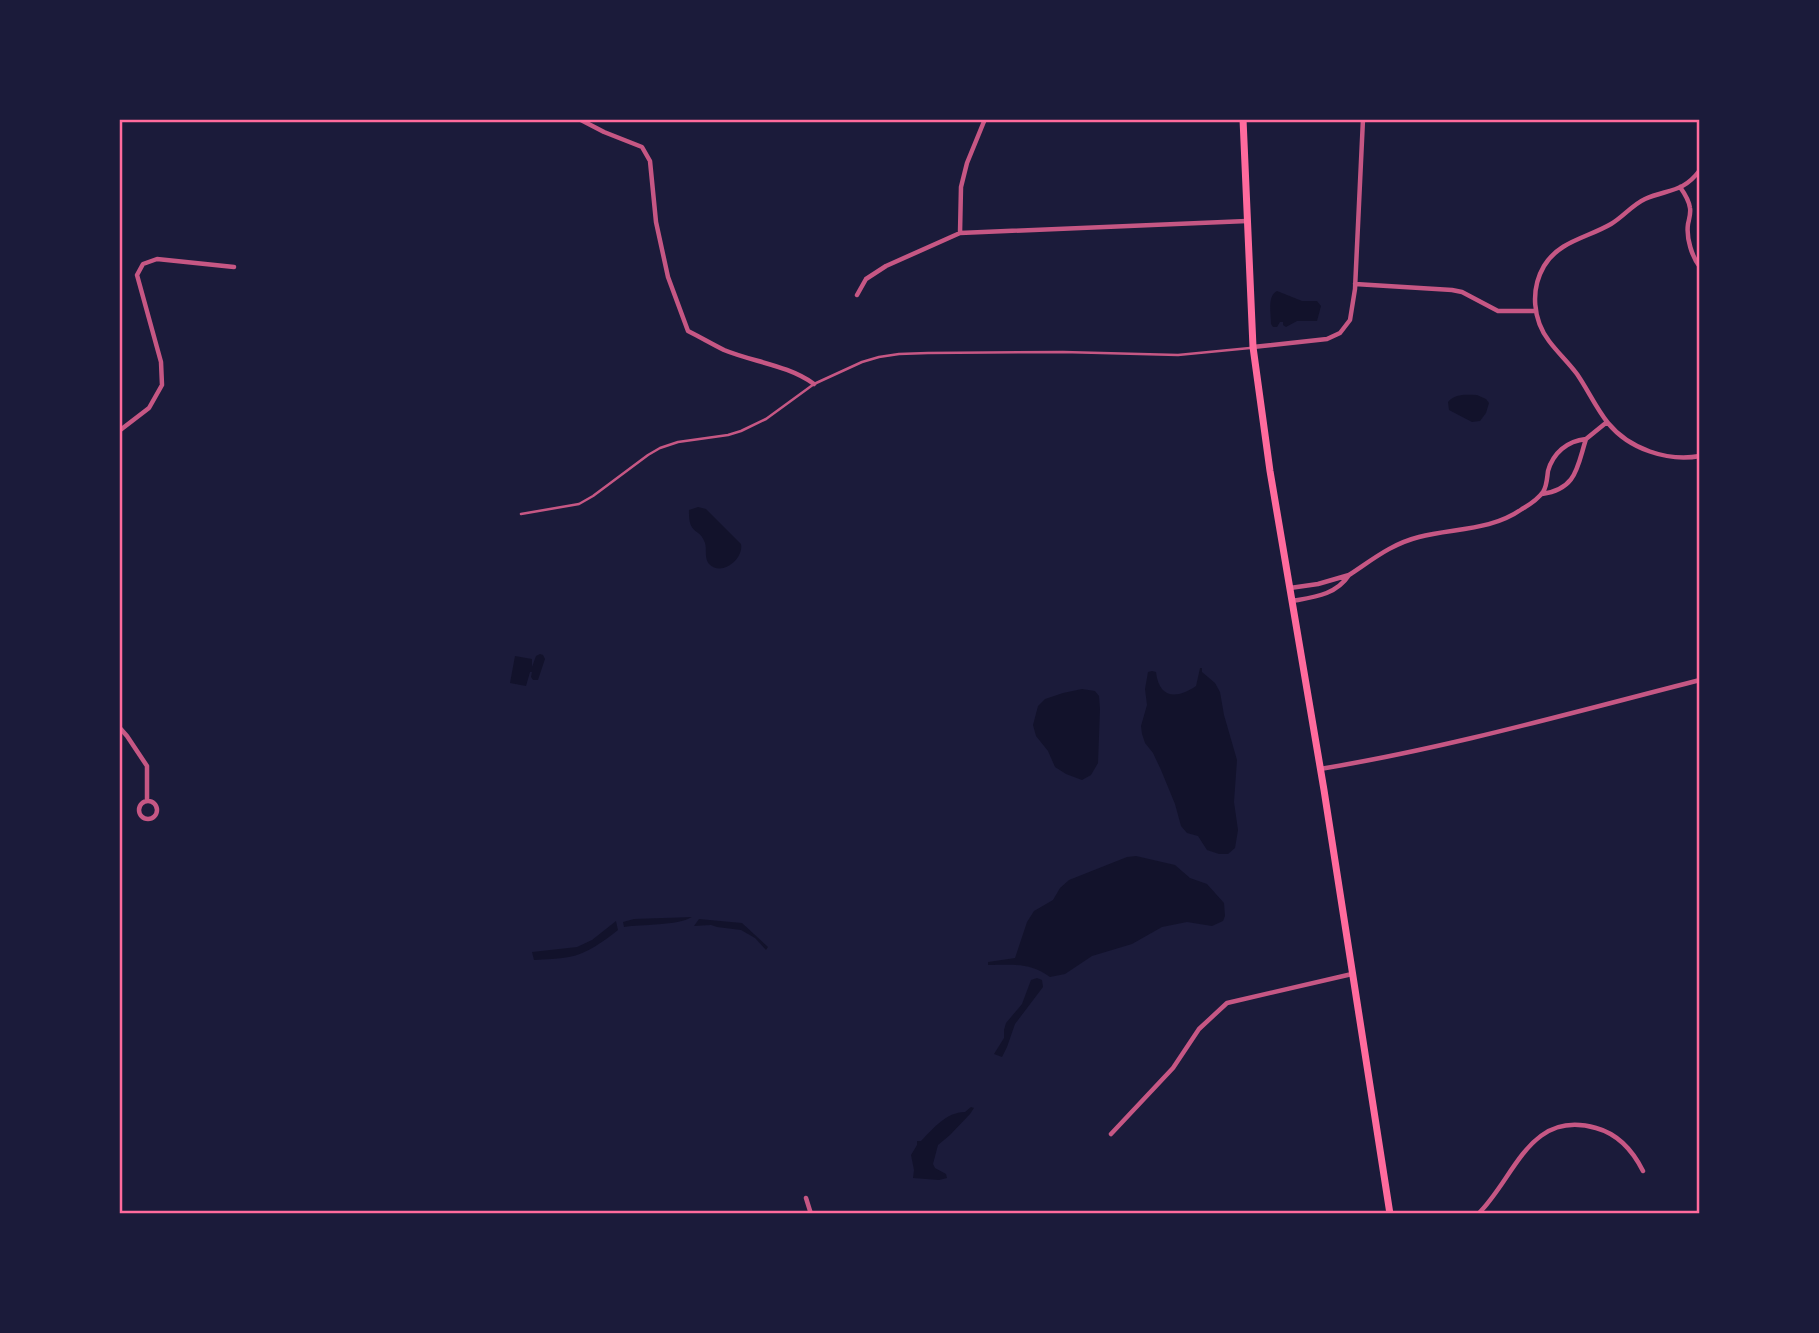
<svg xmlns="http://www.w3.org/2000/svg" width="1819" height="1333" viewBox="0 0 1819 1333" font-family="'Sofia Sans Condensed',sans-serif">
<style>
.water{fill:#12122b}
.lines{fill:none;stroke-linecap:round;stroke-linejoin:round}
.service{stroke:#c65784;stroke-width:2.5}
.minor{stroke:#c65784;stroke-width:4.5}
.secondary{stroke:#ff6b9d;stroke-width:7}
.neatline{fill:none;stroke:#ff6b9d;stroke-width:2.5}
</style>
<rect width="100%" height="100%" fill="#1b1b3a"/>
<!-- water -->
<path class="water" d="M1277,291l25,10h15l4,5 -4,15h-20l-11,6 -3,-2v-3h-3l-3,5h-4l-2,-3c0,-11 -4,-28 6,-33z
M1477,395l9,4 3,4 -3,10 -6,8 -8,1 -23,-12 -1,-8c8,-9 18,-7 29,-7z
M698,507l8,2 35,35c3,15 -19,33 -32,20 -5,-6 -2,-15 -4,-21 -5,-16 -17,-7 -16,-33z
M540,654l3,1 2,4 -7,21h-5l-2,-3 1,-5h-2l-4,14 -16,-3 5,-27 17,3v8l4,-11z
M1200,668h2v4l13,11 5,9 4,23 13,45 -3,42 4,28 -3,18 -7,6h-9l-12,-4 -9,-14 -11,-3 -6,-7 -6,-22 -14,-34 -8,-17 -8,-10 -3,-9 -1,-8 6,-21 -2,-16 3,-17 4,-1 4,1c3,27 21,27 40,14z
M1082,689l13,2 4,5 1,13 -2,54 -7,12 -9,5 -16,-6 -11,-7 -7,-16 -12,-15 -3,-11 5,-19 7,-7 18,-6z
M1136,856l39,9 15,13 17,6 17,19 1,13 -2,5 -11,5 -25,-4 -25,5 -30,17 -40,12 -27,18 -15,3c-21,-15 -37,-12 -62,-12v-3l27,-4 12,-36 7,-11 19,-11 7,-12 9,-8 58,-23z
M692,917c-15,9 -50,7 -68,10l-1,-5 11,-3z
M699,919l43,4 26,24 -2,3 -11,-12 -14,-8 -24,-3 -6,-2 -17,1z
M616,921l2,9c-14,11 -31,24 -49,27 -11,2 -23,2 -35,3l-2,-8 45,-5 15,-7z
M1037,978l5,2 1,7 -28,37 -8,23 -5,10 -8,-3 10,-16v-8l2,-7 16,-19 9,-24z
M971,1107l3,1 -4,6 -20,21 -12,10 -5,19 2,4 11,6 1,4 -8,2 -26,-2 1,-8 -3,-15 6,-10v-4h4c12,-12 25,-29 44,-29z"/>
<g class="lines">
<!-- service -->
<path class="service" d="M521,514l58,-10 14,-8 55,-41 12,-7 18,-6 50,-7 13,-4 25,-12 48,-35 48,-22 17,-5 20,-3 29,-1 135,-1 115,3 72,-7"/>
<!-- minor -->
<path class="minor" d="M579,119l25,13 38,15 8,14 6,61 12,55 20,54c12,6 24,13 36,19 29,12 64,15 90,34
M1700,170c-17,23 -32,19 -55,29 -13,6 -22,18 -34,25 -24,14 -52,17 -67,42 -14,24 -11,54 5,75 9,12 19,21 28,33 11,16 19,34 31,49 21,26 60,39 92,33
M1680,187c5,7 9,13 10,21 1,6 -1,11 -2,16 -2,14 4,33 12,43
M960,233l1,-46 6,-24 18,-44
M1355,284l97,6 10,2 36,19h38
M857,295l9,-16 20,-13 74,-33 287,-12
M1253,347l74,-8 13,-6 10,-13 5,-31 8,-170
M119,431l30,-23 13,-23 -1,-23 -24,-87 6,-11 14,-5 77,8
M1586,439l21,-17
M1349,575c23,-15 42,-31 70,-38 35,-9 72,-6 103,-28 7,-4 16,-10 21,-17 4,-6 4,-14 5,-21 5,-18 19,-30 38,-32 -9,28 -9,50 -44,55
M1290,588l28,-4 31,-9c-13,20 -35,22 -57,26
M119,727l8,9 20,30v35
M1320,769c128,-21 254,-57 380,-89
M139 810a9 9 0 1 1 18 0a9 9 0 1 1-18 0Z
M1111,1134l62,-66 26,-39 28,-26 125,-29
M806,1198l5,16
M1478,1214c37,-36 51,-105 118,-86 22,6 37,23 47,43"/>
<!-- secondary -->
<path class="secondary" d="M1243,119l10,228 17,124 54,319 66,424"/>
</g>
<!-- border -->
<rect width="1819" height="1333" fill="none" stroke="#1b1b3a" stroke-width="242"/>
<rect x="121" y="121" width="1577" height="1091" class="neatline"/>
</svg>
